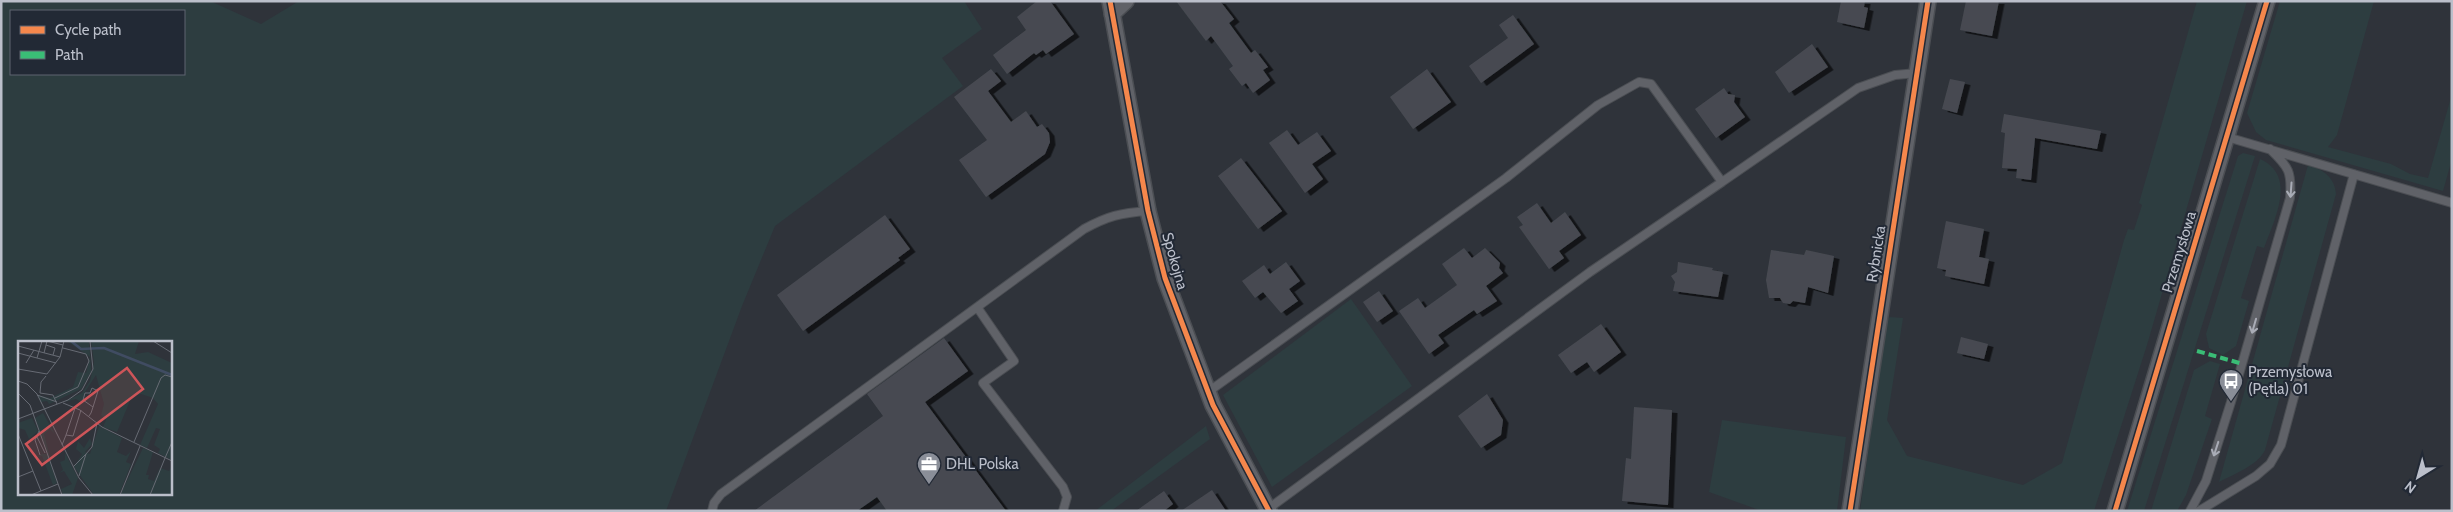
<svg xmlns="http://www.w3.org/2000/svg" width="2453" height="512" viewBox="0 0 2453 512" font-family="Cabin,sans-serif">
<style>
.green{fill:#2d3d40;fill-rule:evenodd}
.building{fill:#474a51;filter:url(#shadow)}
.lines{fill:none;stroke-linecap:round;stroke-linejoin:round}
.service-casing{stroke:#4b4e53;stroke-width:10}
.minor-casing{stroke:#4b4e53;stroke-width:18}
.service{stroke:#606268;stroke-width:8}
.minor{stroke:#606268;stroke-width:15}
.quiet{stroke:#3abd76;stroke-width:4;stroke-dasharray:8 4;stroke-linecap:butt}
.cycleway-casing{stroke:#222935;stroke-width:8}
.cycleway{stroke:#f5874c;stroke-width:5}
.oneway{stroke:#a9acb6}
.labels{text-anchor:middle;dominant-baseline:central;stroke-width:4;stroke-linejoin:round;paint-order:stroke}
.street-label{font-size:15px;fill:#bbbfca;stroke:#222935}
.poi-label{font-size:15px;fill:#bbbfca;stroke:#222935;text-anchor:start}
.inset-river{fill:none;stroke:#404c62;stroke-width:2.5}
.inset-road{fill:none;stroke:#676b74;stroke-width:1}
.view{fill:#ce5559;fill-opacity:0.15;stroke:#ce5559;stroke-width:2.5}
.inset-edge{fill:none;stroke:#bbbfca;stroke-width:2.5}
</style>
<defs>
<filter id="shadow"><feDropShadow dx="5.5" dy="3" stdDeviation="0" flood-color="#0009"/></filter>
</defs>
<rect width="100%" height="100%" fill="#2f333a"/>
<!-- green -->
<path class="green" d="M1,1h209l51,23 38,-23h665l18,28 -40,29 21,28 -188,140 -33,80 -76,205h-665zM184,11v63h-173v-63zM19,342h151v151h-151z
M2197,1h50l-100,344 -53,166h-234l26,-190 4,-4 13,1 -16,102 20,36 116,29 39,-22 62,-223 4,-11 6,1 8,-25 -3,-2z
M2280,1h94l-37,134 -9,12 63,17 19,10 18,4 24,-84v65l-9,32 -177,-51 -10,-8 -9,-19z
M2243,153l12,3 -111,355h-17l111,-355z
M2260,159c38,17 14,61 4,89l-7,-2 -16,52 8,3 -13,45 -13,9 -14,-7 -3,-14z
M2308,165c15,4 27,13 28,29l-71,256c-8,16 -31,24 -46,32z
M1351,299l61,87 -140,101 -49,-92z
M2210,361l10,3 -15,52 7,3 -26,76 -9,16h-26l43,-141z
M1722,420l124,17 -9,74h-75l-53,-19z
M1206,426l4,13 -99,72h-16z"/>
<!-- building -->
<path class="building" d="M1037,1h13l24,33 -28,20 -3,-4 -7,5 -2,-2 -27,21 -14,-19 33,-25 -9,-13z
M1176,1h44l14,18 -5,4 22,30 4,-3 13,17 -5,3 7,10 -17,13 -7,-10 -4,3 -13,-17 4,-3 -22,-30 -5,5z
M1841,1h24l-1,6 4,1 -4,20 -27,-6z
M1966,1h33l-7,35 -32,-6z
M1513,15l21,29 -53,39 -12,-17 39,-28 -9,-13z
M1812,44l16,23 -39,26 -14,-21z
M991,69l10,12 -13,10 23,31 15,-11 11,16 5,-3 7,9 1,9 -5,12 -59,43 -27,-37 28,-20 -33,-43z
M1427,69l24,33 -38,27 -23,-32z
M1950,79l15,3 -8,31 -15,-4z
M1724,88l4,6 7,1 -1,7 11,15 -29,21 -21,-29z
M2004,114l97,17 -4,18 -62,-11 -4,42 -15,-2 1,-9 -15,-1 3,-35 -4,-1z
M1287,130l11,15 19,-13 14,19 -19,13 11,15 -18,14 -36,-50z
M1241,158l41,53 -24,18 -40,-53z
M1537,203l14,20 14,-11 16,23 -22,16 5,7 -15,11 -30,-42 4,-2 -6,-8z
M885,215l25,34 -12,9 2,2 -97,71 -26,-36z
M1946,221l38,8 -5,28 10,2 -5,25 -39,-8 1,-6 -9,-2z
M1464,248l8,10 13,-10 15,15 -1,5 4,5 -17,13 11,15 -20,13 -3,-4 -36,25 6,8 -15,11 -30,-43 19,-13 7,10 32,-23 -15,-21z
M1771,250l33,5 2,-5 28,6 -6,37 -20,-6 -3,16 -12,-2 -3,3 -7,-1 -3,-5h-11l-3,-18z
M1286,262l14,19 -11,8 9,12 -17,12 -18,-21 -8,6 -13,-17 22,-16 6,9z
M1678,262l35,6 -1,2 11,2 -5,25 -45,-6 2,-9 -4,-6 6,-4z
M1379,291l14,20 -16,11 -14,-20z
M1601,324l20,28 -27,20 -7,-10 -16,11 -13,-18z
M1961,337l27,7 -4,15 -27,-6z
M944,338l24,33 -43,31 81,109h-119l-10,-14 -20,14h-103l129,-95 -16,-22z
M1487,394l16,26 -2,15 -20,13 -23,-32z
M1634,407l38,3 -4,95 -46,-4 4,-43 5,1z
M1212,490l14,21h-45z
M1164,491l9,13 -9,7h-28z"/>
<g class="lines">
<!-- service casing -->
<g class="service-casing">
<path id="service" d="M2227,137l225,66
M977,307l37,54 -31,22 80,104 4,10 -4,14
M1208,392l298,-214 92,-73 41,-23 12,2 71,98 136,-94 37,-13 22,-2
M1268,509l322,-237 132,-90
M712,511l2,-8 7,-9 363,-265c24,-13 36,-16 64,-18
M2190,511l16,-30 25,-79 59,-204c2,-26 -1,-31 -20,-49
M2199,511l57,-35 14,-12 11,-19 73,-271"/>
</g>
<!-- minor casing -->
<g class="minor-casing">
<path id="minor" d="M1110,1l38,210 17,67 48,127 56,106
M1112,14l14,-13
M1850,511l78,-510
M2115,511l152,-510"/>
</g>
<!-- service -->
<use href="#service" class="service"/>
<!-- minor -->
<use href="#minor" class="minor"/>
<!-- quiet -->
<path class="quiet" d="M2197,351l46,13"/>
<!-- cycleway casing -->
<g class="cycleway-casing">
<path id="cycleway" d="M1110,1l38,210 17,67 48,127 56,106
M1850,511l78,-510
M2115,511l152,-510"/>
</g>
<!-- cycleway -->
<use href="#cycleway" class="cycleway"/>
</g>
<!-- one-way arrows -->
<defs><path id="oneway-shaft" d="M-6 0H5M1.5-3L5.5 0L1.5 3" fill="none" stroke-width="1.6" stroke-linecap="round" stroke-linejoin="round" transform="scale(1.25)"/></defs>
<g class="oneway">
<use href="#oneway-shaft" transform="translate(2291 190) rotate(94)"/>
<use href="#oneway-shaft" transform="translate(2254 326) rotate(106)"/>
<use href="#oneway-shaft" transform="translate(2216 449) rotate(108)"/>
</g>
<!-- icons -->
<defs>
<g id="bus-pin" transform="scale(1.25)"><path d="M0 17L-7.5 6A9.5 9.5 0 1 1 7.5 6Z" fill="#8a8e98" stroke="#222935"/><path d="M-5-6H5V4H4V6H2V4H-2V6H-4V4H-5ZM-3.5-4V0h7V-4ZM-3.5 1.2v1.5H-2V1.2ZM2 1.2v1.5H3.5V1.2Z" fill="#fff"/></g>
<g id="office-pin" transform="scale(1.25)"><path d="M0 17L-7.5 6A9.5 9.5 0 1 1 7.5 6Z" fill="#8a8e98" stroke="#222935"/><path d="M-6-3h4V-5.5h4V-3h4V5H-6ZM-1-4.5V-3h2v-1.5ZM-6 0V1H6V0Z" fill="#fff"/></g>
</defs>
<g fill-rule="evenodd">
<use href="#bus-pin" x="2231" y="381"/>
<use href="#office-pin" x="929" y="464"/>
</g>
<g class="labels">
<!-- street labels -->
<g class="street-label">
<text transform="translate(2179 252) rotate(-73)">Przemysłowa</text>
<text transform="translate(1876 254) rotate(-81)">Rybnicka</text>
<text transform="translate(1175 261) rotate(74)">Spokojna</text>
</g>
<!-- poi labels -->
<g class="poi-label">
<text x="2248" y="372">Przemysłowa<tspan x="2248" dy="17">(Pętla) 01</tspan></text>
<text x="946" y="464">DHL Polska</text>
</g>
</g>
<!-- overview -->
<g transform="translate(18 341)">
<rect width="154" height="154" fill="#2f333a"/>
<path d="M49,0h22l2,27v4l-10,17 -38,18 6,-3 -2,-3 -6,1 -3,-7 12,3 23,-11 5,-15 8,1 4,-16zM73,0h48l-4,13 13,-2 24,11v97l-14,-7 2,-4 -6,-4 6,-16 -4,-1 -9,20 -7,-3 18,-41 -5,-6 -12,-4 -9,2 -15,36 -14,-5 3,-7 -5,-5 3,-11 -8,-29 -11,17 -5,17 1,-7 -5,-3 -12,3 18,-9 8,-12 4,-19zM25,72l12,21 -5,-5 -6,5 8,31 -17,-47zM14,77l6,13 -9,8 -4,-9 -7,-2v-5zM81,85l23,12 -5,14 9,4 5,-5 -5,11 5,2 -12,31h-25l-20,-28 8,-13 -6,-5 2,-8 6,7 6,-10 2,6 -7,8 5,2zM18,97l7,16h4l10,29 -4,2 -11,-29 -5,1 3,8 -4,-6v-2l6,-3zM125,107l10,4 -7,23h3l-1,4 6,2 6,-13 9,3 3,-6v30h-52zM47,112l13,25 -6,17h-9l-2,-6 11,-5 -8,-13 -5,2 4,-3 -3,-8 5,-2z" fill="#2d3d40"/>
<path class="inset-river" d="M53,0l10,8 23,-1 68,27"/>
<path class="inset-road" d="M135,0l19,12M28,4l9,3 -2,7M0,5l42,11M0,12l38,10M26,12l3,-12 16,4M19,17l5,-17M8,22l8,-13M0,28l29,5 13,-17 4,-16M28,35l-5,6 -1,11 13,2 4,9M0,40l9,3 10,10 42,84 14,17M0,52l12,12 32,90M19,54l20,7M37,57l23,-11 11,-26 -3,-7 -23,-6M45,62l17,7 22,17 70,34M71,75l2,-3 2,-6 5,-16 -6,-3 -2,5h-5l-2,7 10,7M0,78l50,-19 14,-10 11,-21 -3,-28M21,90l-4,9 5,15M0,93l23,57M48,94l9,-27M19,96l8,16M116,101l27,-64 4,-3 7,2M44,104l4,-10 7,1 8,-26M147,117l7,-16M55,126l13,-13M61,135l7,-22 6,-7 5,-24M0,136l15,-6M13,154l27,-11M102,154l20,-49M132,154l15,-37"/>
<path class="view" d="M109,27l16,21 -101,76 -16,-21z"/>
<rect width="154" height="154" class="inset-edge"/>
</g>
<!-- border -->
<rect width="2453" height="512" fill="none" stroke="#bbbfca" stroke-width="5"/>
<!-- legend -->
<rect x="10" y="10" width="175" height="65" fill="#222935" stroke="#5f6571"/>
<rect x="20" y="26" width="25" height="8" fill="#f5874c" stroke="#5f6571"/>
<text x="55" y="35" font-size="15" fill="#bbbfca">Cycle path</text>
<rect x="20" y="51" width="25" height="8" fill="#3abd76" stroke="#5f6571"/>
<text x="55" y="60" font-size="15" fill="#bbbfca">Path</text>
<!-- north arrow -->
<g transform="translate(2418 477) rotate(217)" stroke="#222935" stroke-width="4" paint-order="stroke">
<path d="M0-4L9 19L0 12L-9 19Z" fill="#bbbfca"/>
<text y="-8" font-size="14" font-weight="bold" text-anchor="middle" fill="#bbbfca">N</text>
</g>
</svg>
